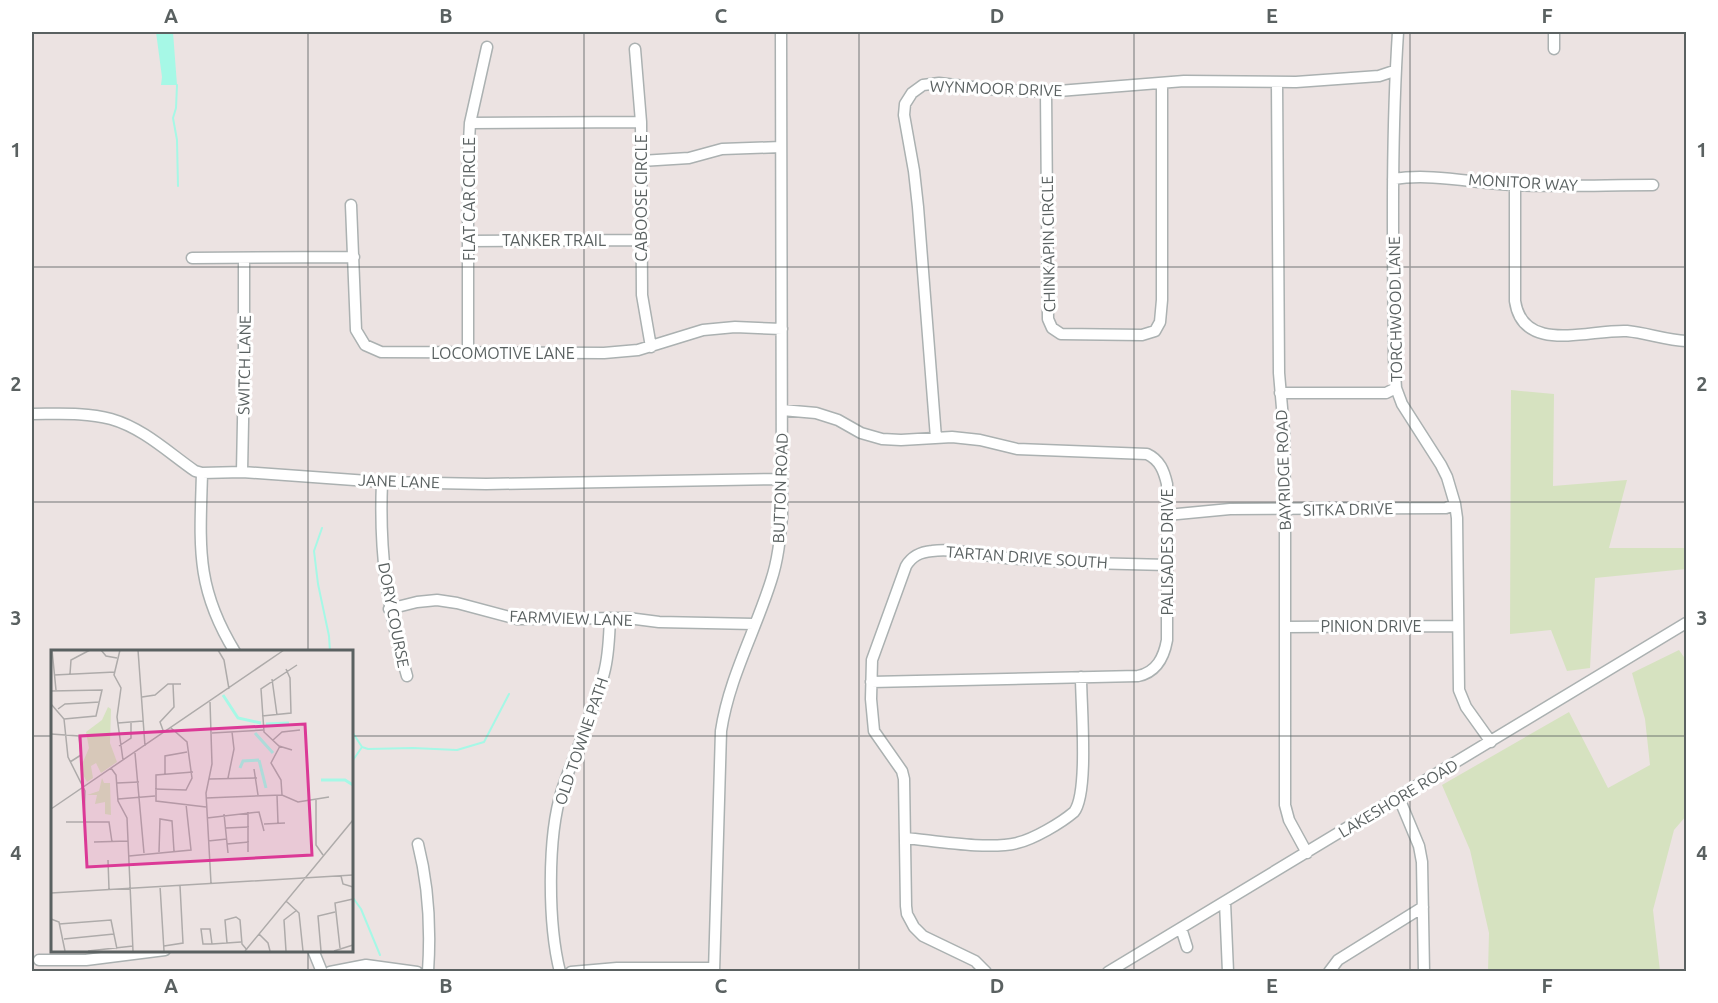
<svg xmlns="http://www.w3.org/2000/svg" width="1718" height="1003" viewBox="0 0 1718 1003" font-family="Ubuntu,sans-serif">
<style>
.green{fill:#d6e2c0}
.water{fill:#a6f8e6}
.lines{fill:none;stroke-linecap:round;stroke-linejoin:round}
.stream{stroke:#a6f8e6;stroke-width:2}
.minor-casing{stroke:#abb1b1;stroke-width:13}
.minor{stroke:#fff;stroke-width:10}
.grid{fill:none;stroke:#5a6161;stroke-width:1.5;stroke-opacity:0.55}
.labels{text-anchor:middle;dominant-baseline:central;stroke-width:6;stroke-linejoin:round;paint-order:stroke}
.street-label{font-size:16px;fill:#5a6161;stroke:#fff}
.inset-river{fill:none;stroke:#a6f8e6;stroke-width:3}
.inset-road{fill:none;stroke:#aeabaa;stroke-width:1.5}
.view{fill:#db3996;fill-opacity:0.15;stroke:#db3996;stroke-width:3}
.inset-edge{fill:none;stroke:#5a6161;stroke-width:3}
.neatline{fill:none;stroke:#5a6161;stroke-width:2}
.grid-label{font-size:20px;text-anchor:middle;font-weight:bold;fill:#5a6161}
</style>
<rect width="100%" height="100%" fill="#ece3e2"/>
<!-- green -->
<path class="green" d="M1511,390l43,4 -1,92 74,-6 -18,68h75l2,21 -91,9 -5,90 -23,3 -16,-41 -41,4z
M1679,650l7,10v156l-12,14 -21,80 7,61h-172l1,-38 -19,-83 -28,-65 127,-73 39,76 42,-23 -5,-46 -13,-46z"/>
<!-- water -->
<path class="water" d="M156,32h17l4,53h-16l1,-8z"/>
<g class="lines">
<!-- stream -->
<path class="stream" d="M177,85l-1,23 -3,10 4,22 1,46
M322,528l-8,23 4,33 11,52 1,16
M351,730l11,17 6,2 45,-1 44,2 27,-8 25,-48
M351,763l11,-16
M351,895l10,14 19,46"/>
<!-- minor casing -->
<g class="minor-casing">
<path id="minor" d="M1398,32c-7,109 -5,218 -4,327l2,29 6,16 39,61 6,12 8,27 2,14 2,172 7,17 25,35
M1554,32v17
M635,49l6,73 1,173 9,52
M1277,82l2,291 5,58 1,79v295l4,15 18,33
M1046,92l2,227 4,9 9,6 81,1 13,-4 5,-9 2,-22v-217
M470,123l171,-1
M641,161l48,-3 33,-9 59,-2
M1393,179c40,-6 80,4 120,6 47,2 93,0 140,0
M1515,185v116c8,54 74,28 112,30 20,2 39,9 59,10
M351,205l5,125 9,15 16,7 223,1 34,-3 65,-20 32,-3 47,2
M468,241l173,-1
M192,258l162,-1
M468,353v-193l2,-37 17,-76
M1280,393h106l10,-5
M782,410l34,3 22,7 23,13 21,6 19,1 51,-3 28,3 37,9 130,5c13,6 17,17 20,30v156c-3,17 -10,32 -29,36l-267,6
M32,414c25,0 54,-2 79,5 32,9 58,34 84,52l7,2 40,-1 140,10 104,2 296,-5
M936,438l-18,-231 -4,-36 -10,-56 1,-11 7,-11 11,-8 16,-2 50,6 57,3 138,-11 112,1 83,-6 15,-5
M242,472l2,-101v-113
M202,473c-2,73 -7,114 33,179
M382,482c-3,71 5,126 25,194
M1167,515l63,-6 216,-1 9,-4
M389,609l28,-7 20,-2 20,3 60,16 111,-1 31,4 95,2
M1285,627l172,-1
M1399,798l20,48 3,16 2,110
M906,838c31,3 82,12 111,5 17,-4 44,-20 57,-31 15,-19 7,-107 7,-135
M418,844c11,43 13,83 10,128
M1225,902l3,70
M1181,928l6,19
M313,950l9,22
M39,960h47l79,-10
M330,972l36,-7 51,7
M560,972c-12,-48 -13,-135 2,-182 13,-39 32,-77 42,-117 5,-18 5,-36 6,-55
M571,972l46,-4h97
M714,972l7,-241c8,-53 34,-99 50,-150 7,-21 9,-42 11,-64l-1,-485
M986,972l-11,-11 -52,-25 -9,-9 -7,-13 -1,-8 -2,-127 -2,-8 -28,-40 -3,-32 1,-39 34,-94c6,-10 14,-14 26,-15 24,-3 50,5 74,7 54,4 107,6 162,7
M1108,972l578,-349
M1329,972l9,-12 85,-53"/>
</g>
<!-- minor -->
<use href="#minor" class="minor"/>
</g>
<!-- grid -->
<path class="grid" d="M308,32v620M584,32v940M859,32v940M1134,32v940M1410,32v940M32,267h1654M32,502h1654M32,736h20M351,736h1335M308,950v22"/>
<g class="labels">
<!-- street labels -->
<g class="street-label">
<text transform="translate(996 88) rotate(2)">WYNMOOR DRIVE</text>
<text transform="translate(1523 182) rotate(3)">MONITOR WAY</text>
<text transform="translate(641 198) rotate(-90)">CABOOSE CIRCLE</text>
<text transform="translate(469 199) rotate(-90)">FLAT CAR CIRCLE</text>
<text x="554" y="240">TANKER TRAIL</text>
<text transform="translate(1048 244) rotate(-91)">CHINKAPIN CIRCLE</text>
<text transform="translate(1395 309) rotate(-91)">TORCHWOOD LANE</text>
<text x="503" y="353">LOCOMOTIVE LANE</text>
<text transform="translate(244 365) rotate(-89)">SWITCH LANE</text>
<text transform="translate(1283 470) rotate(-92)">BAYRIDGE ROAD</text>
<text transform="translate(399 481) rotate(2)">JANE LANE</text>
<text transform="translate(780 488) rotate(-88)">BUTTON ROAD</text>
<text transform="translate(1348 509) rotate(-1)">SITKA DRIVE</text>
<text transform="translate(1167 552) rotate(-90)">PALISADES DRIVE</text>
<text transform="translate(1027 557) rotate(4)">TARTAN DRIVE SOUTH</text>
<text transform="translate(394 615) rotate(79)">DORY COURSE</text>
<text transform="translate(571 618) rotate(2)">FARMVIEW LANE</text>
<text x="1371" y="626">PINION DRIVE</text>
<text transform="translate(581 741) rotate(-71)">OLD TOWNE PATH</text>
<text transform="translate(1398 798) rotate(-31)">LAKESHORE ROAD</text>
</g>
</g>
<!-- overview -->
<g transform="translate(51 650)">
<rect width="302" height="302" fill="#ece3e2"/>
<path d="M57,57l3,2 -1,34 7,19 -16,11 -5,-10 -5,3 2,12 -6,4 -7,-13 9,-21 -3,-16 16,-12zM51,128l2,5h6l1,32 -6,-1v-12l-10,2 2,-9h-10l12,-4z" fill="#d6e2c0"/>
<path class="inset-river" d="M172,45l15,23 23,5M215,74l23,-1M204,83l18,20M208,110l7,28M189,118l3,-7 16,-1M270,130h24l8,5"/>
<path class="inset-road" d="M1,0l4,40M50,0l5,6 11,2M69,0l-6,25 7,13 -4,29 6,43M87,0l7,96M116,0h40M167,0l6,10 5,29M19,24l1,-14 19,-10M3,25l61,-3M221,29l5,36M0,41l51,-1 -6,26 -32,3M91,47l13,-2 13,-11h13M159,52l2,62 -6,29 5,90M0,54l13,15 4,38 17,34 -1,31M7,59l7,-5 35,-2M211,66l29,-3 -1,-35 -4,-9M67,73l25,-2M113,83l-4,-11 14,-15 -1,-23M161,83l51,-3M0,84l28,2 2,19 -11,7M222,90l9,-8 18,-2M68,96l12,-8v-16M229,96l-9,17 10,17 1,15M241,100l-13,-4 -15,-14 -3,-43 36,-24M84,103l9,100M60,118l5,7 2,26 9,17 6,133M203,119l4,26M142,122l-37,3v26l50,6M114,124v-18l22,-4M177,128l6,-29 -2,-17M158,129l48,-1M66,133l22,-1M104,139l31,1 6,-12 -5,-36 -16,-14M226,145l1,28M155,148l76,-3 16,7 31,-5M67,149l37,-3M265,150v45l7,10M0,159l233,-159M173,164l4,39M156,168l52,-6 5,19M15,172h43l3,20M213,174l21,-1M175,178l23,-1M157,191l19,-2M43,192l34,-1M176,194l22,-2M108,202l1,-33 12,2 2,30M197,202v-40M78,206l62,-6 -5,-46M57,210l1,29M290,226l2,8 10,3M109,236l4,65M0,243l302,-18M235,251l13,12 4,38M0,269l8,3 6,29M8,274l52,-4 6,29M208,284l9,9 2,8M13,289l50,-5M176,293l-2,-23 11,-3 4,3 2,24 5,6M161,294l-2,-15h-9l2,15h9l29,-2M113,296l19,-3 -3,-57M289,298l-5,-45 18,-4M37,301l45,-5M194,301l108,-131M235,301l-2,-31 13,-10M270,301l-3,-35 17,-4M283,301l19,-6"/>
<path class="view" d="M254,74l7,131 -225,12 -7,-131z"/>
<rect width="302" height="302" class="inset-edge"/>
</g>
<!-- border -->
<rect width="1718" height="1003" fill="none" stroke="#ffffff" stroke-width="66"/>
<rect x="33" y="33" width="1652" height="937" class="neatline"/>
<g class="grid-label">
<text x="171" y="23">A</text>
<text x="446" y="23">B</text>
<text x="721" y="23">C</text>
<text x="997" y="23">D</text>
<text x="1272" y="23">E</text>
<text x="1547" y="23">F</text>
<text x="16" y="157">1</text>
<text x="1702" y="157">1</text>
<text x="16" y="391">2</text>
<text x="1702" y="391">2</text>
<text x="16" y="625">3</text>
<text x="1702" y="625">3</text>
<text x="16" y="860">4</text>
<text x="1702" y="860">4</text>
<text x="171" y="993">A</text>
<text x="446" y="993">B</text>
<text x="721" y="993">C</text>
<text x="997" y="993">D</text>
<text x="1272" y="993">E</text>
<text x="1547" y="993">F</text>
</g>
</svg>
